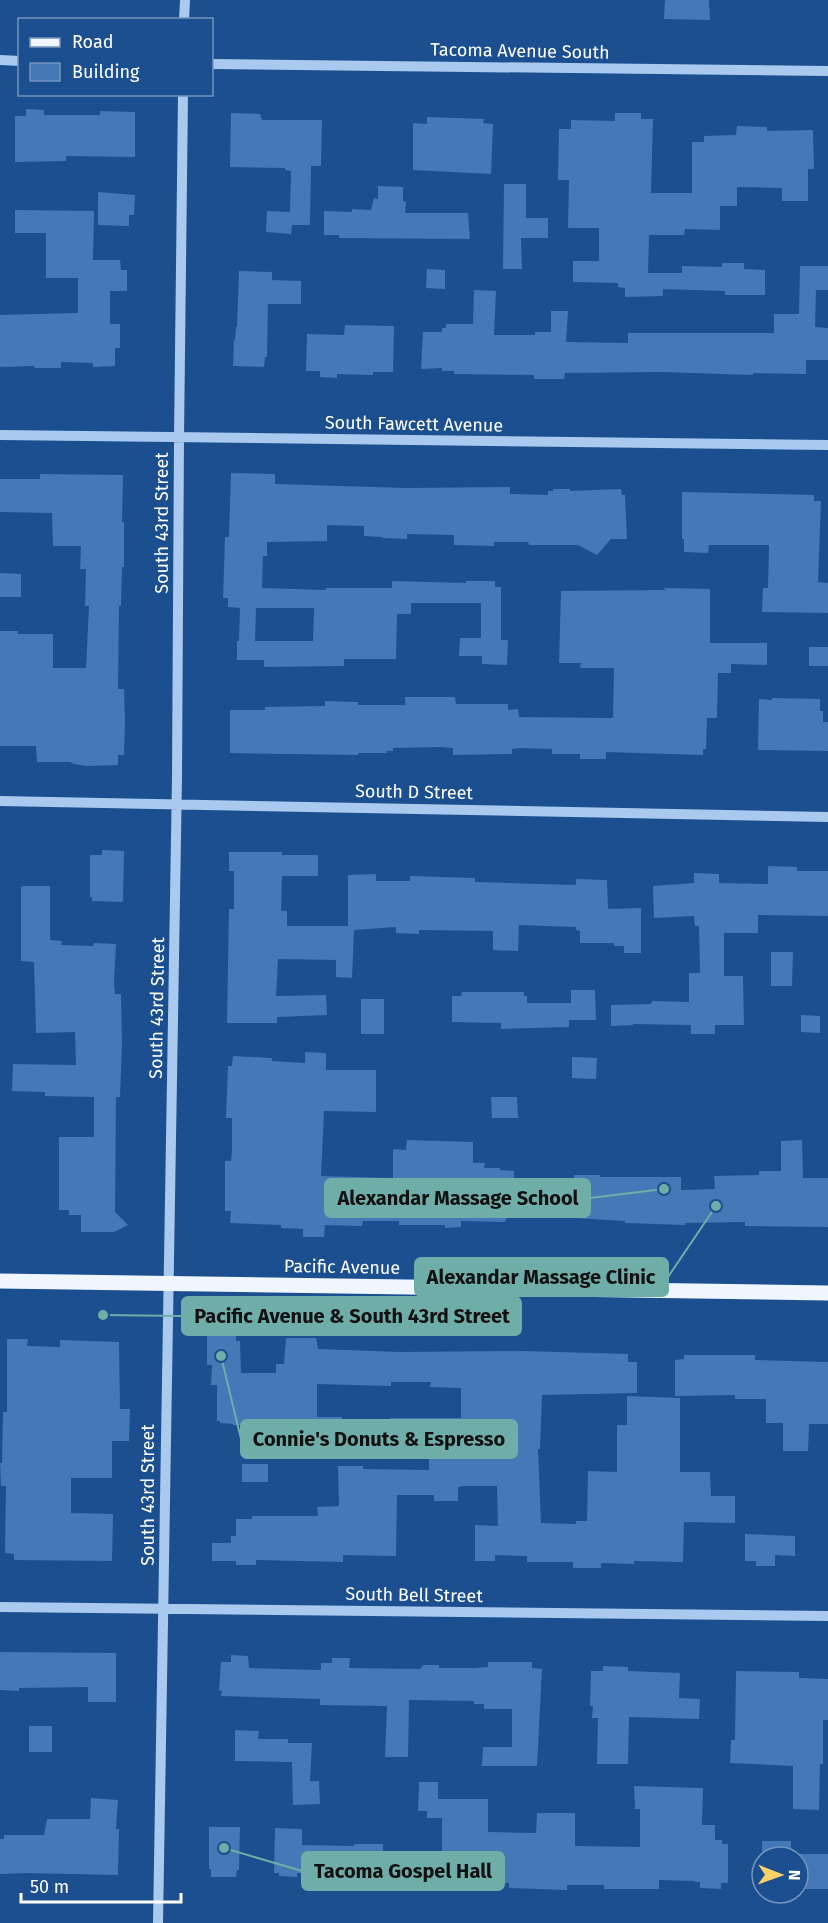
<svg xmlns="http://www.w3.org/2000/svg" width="828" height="1923" viewBox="0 0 828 1923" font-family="'Fira Sans',sans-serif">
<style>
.building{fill:#4478b7;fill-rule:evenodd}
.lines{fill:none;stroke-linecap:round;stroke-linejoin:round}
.minor{stroke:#a9c9ee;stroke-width:10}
.major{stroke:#f0f6ff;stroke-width:15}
.labels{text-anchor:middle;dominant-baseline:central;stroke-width:6;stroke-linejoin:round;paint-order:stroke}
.street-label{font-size:18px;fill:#fff;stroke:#1b4f8f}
.leader{fill:none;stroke:#6fada8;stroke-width:2}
.callout-dot{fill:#6fada8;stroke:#1b4f8f;stroke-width:2}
.callout{fill:#6fada8;stroke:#6fada8;stroke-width:2}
.callout-label{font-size:20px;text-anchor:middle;font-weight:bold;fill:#111}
</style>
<rect width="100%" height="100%" fill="#1b4f8f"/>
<!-- building -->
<path class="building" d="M665,0h44l1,20 -46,-1z
M26,109l18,1v5h56v-4l35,1v45l-69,-1v5l-51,1v-46h11z
M231,113l29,1 2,6h60l-1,46h-10l-1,59h-18l-1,9 -25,-2 1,-21 23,1 1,-41 -6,-1v-2l-55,-1z
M615,113h26v6h12l-2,74h41v-51h12v-6l32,-1 1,-9 30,1v4l46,-1 1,39h-6v32h-26v-13l-45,-1v19h-17v24l-35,-1 -1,6h-35l-1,38h34v-7l40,1v-4h22v6l21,1v25h-40v-4l-62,-2v7l-38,1v-9l-7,-1v-4l-45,-1v-21h26v-33h-31l1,-48h-11l1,-51h12v-9l44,1z
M427,117l57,2 -1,4 10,1 -2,50 -78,-4v-47l14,1z
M504,184h22v34h22v20h-27l1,31h-19z
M378,186l25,1v14l3,1 -1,11h63l2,26 -131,-1v-3h-15v-24l28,1v-3l19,1 3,-12 4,1z
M98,192l37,3 -1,20h-5v11l-31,-1z
M15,210l79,1 -1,49h27l1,10h6v21h-17v33h10v24h-5v18l-22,1v-4l-32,-1v6h-27l1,-2 -35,1v-52l78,-2v-35h-32v-45h-31z
M800,266h28v24h-12l-1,37 13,1v32h-22v14l-53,-1v2l-91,-3 -97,1 -1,6h-30v-4l-80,-1v-3h-12v-3l-21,1 2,-37h19v-4h4v-4h27l1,-34 22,1 -2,44h41v-3h16v-21h17l-2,31 62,1v-10h146v-19h25z
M427,269l18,1v19l-19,-1z
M239,271l33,1v8l29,1v23h-33l-1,53h-2l-1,10 -31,-1 1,-26h1l1,-13h1z
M345,325l49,1 -1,46h-20v3l-36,-1v4l-17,-1v-6h-14l1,-37 37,1z
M231,473l44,1v10l132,4 103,-1v7l38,1v-4h5v-2h17v2l51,-2 1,6h3l2,44h-16l-14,16 -19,-10h-49l-1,-3h-34v4l-40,-1v-10l-47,-1v5l-25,-1v-1l-18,-1v-10l-37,-1v16l-60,1v14h-4l-1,32 64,2v-2h66v-7l74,2v-2h29v6h6v53h7l-1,25 -25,-1v-8h-23l1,-18h21v-35h-70v11h-14l-1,45h-52v7l-80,1v-7h-27v-19h2l1,-33 -12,-1v-9h-5l2,-61h4zM256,608h58l-1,33h-58z
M40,474l83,1 -1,47h2v45h-2l-1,39h-2l-1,83h6l1,31 -1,35h-6v10l-31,1 -13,-2 -4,-2h-33l-1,-16h-36v-115h18v3h35v34h33l3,-62h-4l1,-37h-6l1,-23h-28l-1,-33 -52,-1v-33h40z
M682,492l132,3v6h7l-3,81 10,1v30l-66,-1 1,-24h5l1,-43h-60l-1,8 -24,-1v-13h-2z
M0,573l21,1v23h-21z
M663,588l47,1v54h57v22l-36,-1v9h-13l-1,45h-10l-1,31h-3v6l-97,-3v7h-26v-5h-28v-5l-33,-1 -7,1v5l-59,1v-7l-13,-1 -47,1v3h-6v2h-29v2l-128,-2v-43h35v-3l60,-1v-5l33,1v3h47v-8h50l1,7h52v6l10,-1 1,8 94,1 1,-50h-34l1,-5h-22l2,-72 105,-1z
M809,647h19v19h-19z
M772,698l48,1v12h3v11h5v29l-70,-1 1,-51 13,1z
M102,850l22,1 -1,51 -31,-1v-4h-2v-42h12z
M229,852h53v3h36v21h-36l-1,35h6v15h61v-51l28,-1v7h34v-5l65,2v4l101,3v-6l31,1 1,29 33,-1v45h-17v-7h-10v-3h-34v-12l-4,-1v-3l-57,-2 -1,26 -25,-1v-19l-74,-1v4l-23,-1v-6l-42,3 -2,48 -16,-1v-17l-58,-1 -2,37 50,-1 1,20 -50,2v6h-50l2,-114h5v-38h-5z
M768,866l29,1v4h31v45l-70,-1v18h-34v43h19l1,49h-29v9h-24v-9l-58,-1v1l-22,1v-21l40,-1 1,-3 37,1v-29h11l-1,-47h-4l-1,-10 -40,2 -1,-32 41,-3v-10l25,1v9l49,1z
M24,886h26v54l12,1 -1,4 32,1 1,-3 22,1 -2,38 1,12h6l1,52 -2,51h-4l-1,115 13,13 -14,7h-33v-17h-12v-5h-10v-73h35v-40l-49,-1v-4l-33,-1 1,-27 63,1 -1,-33 -39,1 -2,-71 -13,-1v-74z
M771,952h22l-1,34h-21z
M571,990h24l1,30h-27v7l-68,2v-6l-49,-1v-26h9l1,-4h62v4h3v7h44z
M361,999h23v35h-23z
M801,1015l19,1v17l-19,-1z
M305,1052l21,1v17h50v42l-52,-1 -3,65 72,2v-29l13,1 1,-10 66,2v21h12l-1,5h16v2l14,1 -2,42h-5l-1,7 -2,2 -43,-1v6l-16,1v-3h-46v-4h-36l-1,5 -37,-1 -1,12h-21v-8l-22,-1v-3l-51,-2 1,-12h-6v-50h6l1,-9v-34h-6l2,-52h4l1,-10 39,2v3l33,2z
M572,1057l25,1 -1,21 -24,-1z
M491,1097h26l1,21h-26z
M802,1140l1,38h25v49l-83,-1v-4l-60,1v2l-60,-2v-2l-51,-3v-43h26v2h81v13l34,-1 -1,-13 45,-1v-4h22v-30z
M233,1328v4h3v9h4l1,32h35v-9h8l2,-26h30l2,11 82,3 125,-1 103,3v8h9v31l-95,2 -2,54h-2l3,74 35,1v-3h11l1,-50 29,1v-47h10v-29l53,2v74h30l1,24h24v27l-51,-1 -1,40 -49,-1v3l-33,-1v5h-28v-6h-46v-6l-32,-1v6h-20v-36l23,1 -1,-40h-34l-5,1v14h-24v-6h-37l-1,61 -53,-1v7l-87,-2v5h-20v-4h-24v-18h19v-7h5v-17h16v-3h66l-1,-9 22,-1 -1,-40h25v3l66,1v-33l-39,-1v-18h71v-30l-31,-1 1,-5h-40v4l-74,-2v33h25l-1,29h-51v-19l-57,-2v-1l-13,-1v-2h-3v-36h-6l1,-20h-5v-34h6v-2z
M7,1339h21l-1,7 33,1v-7l59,2 1,67h10l-1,32h-17v37h-41v35l42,1 -1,47 -98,-1v-6l-9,-1 1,-67h-5l-1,-23h2l1,-51h4z
M684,1355h71v5l73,2v62h-19l-1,27h-25v-28h-17v-24h-31v-4l-60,1v-36l9,-1z
M242,1464h26v18h-26z
M745,1534l50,2v20l-20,-1v11h-19v-5h-11z
M0,1652l116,1v49h-28v-15l-69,1v3l-19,-1z
M231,1655l17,1 1,12 72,2v-7h11v-5h18l-1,10 71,1 3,-4h16v3h36l13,-1v-5h44v6l10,1 -5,97h-55l1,-19h29v-38h-28v-5h-10v-3l-65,-1 -1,57h-23l2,-51 -67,-1v-6l-99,-3 1,-5 -3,-1 2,-28h10z
M603,1666l25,1v4l52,2 -1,25 21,1 -1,20 -70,-2 -1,47h-31l1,-46h-6l1,-12h-3l1,-35h12z
M736,1671l63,1v6l29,1v41h-5v44h-3l-1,46 -26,-1v-43l-63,-3 1,-23h4z
M29,1726h23v26h-23z
M235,1730l24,1 -1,8h30v4h24l-2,38h9l1,23 -27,1 -1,-43 -57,-1z
M419,1782h19v17h50v33l48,1 1,-20h38v33l65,1v-38h-5l-1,-23 69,2 -1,37h13v15h7v4h6v39h-7v6l-21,-1v-6h-5v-1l-36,-1v9h-55v-4h-37v5l-58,-2v-5h-95l-17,-1v-2l-33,-1v-5l-10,-1v-5l-52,-1v6h-5v4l-18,-1v-3h-5l1,-45 27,1v16l52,1v-2h29v7l59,1v-34h-15v-7h-9z
M91,1798l27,2 -2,29h3l-1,46 -94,-2 -24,1v-35h4v-4h40l3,-16h43z
M209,1827h31l-1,43h-2l-1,7h-25v-8h-2z
M762,1841h29v16h-29z
M798,1854h30v35h-30z"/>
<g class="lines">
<!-- minor -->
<path class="minor" d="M184,20l1,-20
M0,60l20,1
M212,64l616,7
M0,435l828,10
M0,801l828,16
M0,1607l828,9
M158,1923l19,-1146 2,-339 4,-344"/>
<!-- major -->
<path class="major" d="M0,1281l828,12"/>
</g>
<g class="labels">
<!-- street labels -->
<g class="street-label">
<text transform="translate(520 51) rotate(1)">Tacoma Avenue South</text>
<text transform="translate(414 424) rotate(1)">South Fawcett Avenue</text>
<text transform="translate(162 523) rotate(-90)">South 43rd Street</text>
<text transform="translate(414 792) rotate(1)">South D Street</text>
<text transform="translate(157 1008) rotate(-89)">South 43rd Street</text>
<text transform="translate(342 1267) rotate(1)">Pacific Avenue</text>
<text transform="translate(148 1495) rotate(-90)">South 43rd Street</text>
<text transform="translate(414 1595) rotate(1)">South Bell Street</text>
</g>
</g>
<!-- callouts -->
<path class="leader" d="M664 1189L590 1198M716 1206L668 1277M103 1315L182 1316M221 1356L241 1439M224 1848L302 1871"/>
<g class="callout-dot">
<circle cx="664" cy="1189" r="6"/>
<circle cx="716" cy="1206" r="6"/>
<circle cx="103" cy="1315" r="6"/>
<circle cx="221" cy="1356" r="6"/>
<circle cx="224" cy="1848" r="6"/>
</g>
<g class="callout">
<rect x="325" y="1179" width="265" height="38" rx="6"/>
<rect x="415" y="1258" width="253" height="38" rx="6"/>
<rect x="182" y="1297" width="339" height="38" rx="6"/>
<rect x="241" y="1420" width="276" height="38" rx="6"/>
<rect x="302" y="1852" width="202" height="38" rx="6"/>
</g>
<g class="callout-label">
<text x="458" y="1205">Alexandar Massage School</text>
<text x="541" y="1284">Alexandar Massage Clinic</text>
<text x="352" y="1323">Pacific Avenue &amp; South 43rd Street</text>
<text x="379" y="1446">Connie's Donuts &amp; Espresso</text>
<text x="403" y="1878">Tacoma Gospel Hall</text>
</g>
<!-- legend -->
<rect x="18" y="18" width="195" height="78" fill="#1b4f8f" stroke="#7695bc" stroke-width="1.5"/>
<rect x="30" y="38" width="30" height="9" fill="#f0f6ff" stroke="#7695bc" stroke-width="1.5"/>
<text x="72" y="48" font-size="18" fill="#ffffff">Road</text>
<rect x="30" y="63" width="30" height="18" fill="#4478b7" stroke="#7695bc" stroke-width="1.5"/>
<text x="72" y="78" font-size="18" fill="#ffffff">Building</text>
<!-- north arrow -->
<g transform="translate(780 1875) rotate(91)"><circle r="28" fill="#1b4f8f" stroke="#7695bc" stroke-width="1.5"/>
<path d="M0-4.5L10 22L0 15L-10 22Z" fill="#ffd166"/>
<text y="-9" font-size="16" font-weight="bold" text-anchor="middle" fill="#ffffff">N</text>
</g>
<!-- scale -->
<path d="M21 1893v9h160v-9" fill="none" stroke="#ffffff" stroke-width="3"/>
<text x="30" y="1893" font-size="18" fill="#ffffff" stroke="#1b4f8f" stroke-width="4.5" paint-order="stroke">50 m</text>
</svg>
